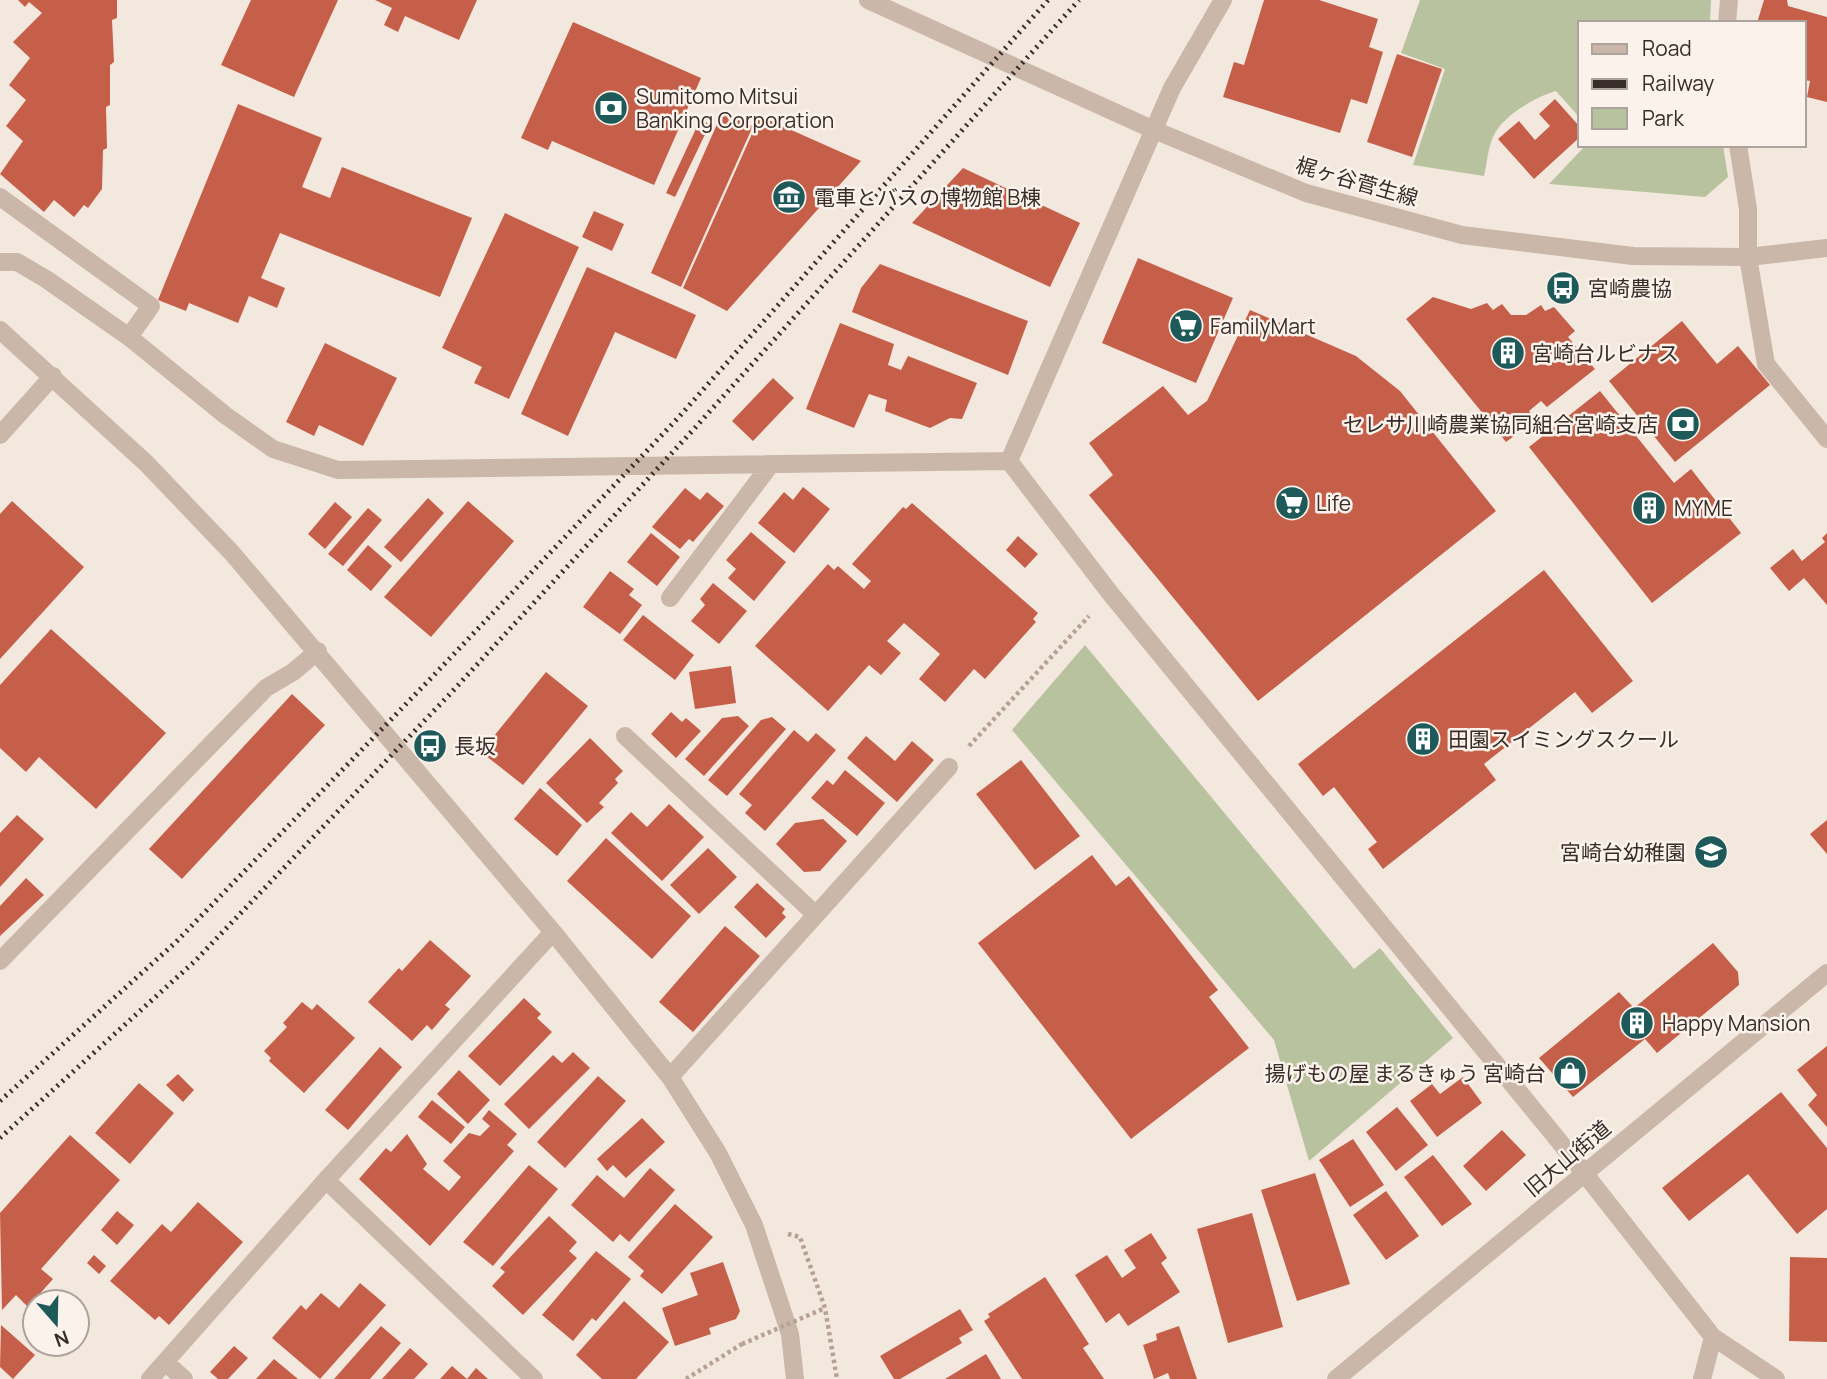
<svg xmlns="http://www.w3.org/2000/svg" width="1827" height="1379" viewBox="0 0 1827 1379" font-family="Manrope,'Noto Sans JP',sans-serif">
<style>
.green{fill:#b8c29e}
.building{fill:#c65f49}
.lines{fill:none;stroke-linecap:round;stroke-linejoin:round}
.path{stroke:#b7a194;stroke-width:4.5;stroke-dasharray:3.5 3.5;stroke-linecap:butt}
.minor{stroke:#cbb7aa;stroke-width:18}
.rail{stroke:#382d29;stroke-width:5;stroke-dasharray:2 5;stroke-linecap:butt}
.path-bridge{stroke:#b7a194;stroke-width:4.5;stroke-dasharray:3.5 3.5;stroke-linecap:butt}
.labels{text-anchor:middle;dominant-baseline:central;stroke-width:5;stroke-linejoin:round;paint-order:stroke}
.poi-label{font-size:21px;fill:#382d29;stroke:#faf2eb;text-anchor:start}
.street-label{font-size:21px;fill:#382d29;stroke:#faf2eb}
</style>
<rect width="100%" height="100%" fill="#f3e8de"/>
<!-- green -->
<path class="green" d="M1420,0h291l-1,23h-130v95l-24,-27c-21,6 -54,25 -63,46 -5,11 -6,26 -9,39l-71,-11 32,-96 -44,-16z
M1586,145h137l5,32 -23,20 -156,-13z
M1085,645l269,324 26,-21 73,90 -144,123 -35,-121 -262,-310z"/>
<!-- building -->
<path class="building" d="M18,0h99v18l-5,2 2,42 -4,3v40l-4,2 1,41 -4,2 -1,39 -14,19 -4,-3 -10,12 -20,-17 -10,12 -44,-38 23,-33 -17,-15 20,-26 -17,-15 21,-27 -17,-16 29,-29 -13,-11 -4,5z
M251,0h87l-44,97 -73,-32z
M375,0h102l-18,40 -54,-24 -7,16 -14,-7 8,-17z
M1264,0h55l59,19 -9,28 14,5 -16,52 -16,-5 -11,34 -117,-36 11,-35 10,3z
M1764,0h23l1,6 39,11v85l-20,-5 3,-16 -6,-1v-57h-47z
M573,22l128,56 -47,107 -102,-44 -4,9 -27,-12z
M1397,54l45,15 -30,88 -45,-15z
M1555,99l25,28v10l-46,42 -36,-40 21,-18 16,19 15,-14 -11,-12z
M238,104l84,34 -20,49 28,11 12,-31 130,51 -32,79 -160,-64 -19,45 24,10 -8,20 -28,-12 -11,27 -49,-20 -3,8 -28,-11z
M722,113l31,13 -72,161 -30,-14z
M760,116l101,45 -134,150 -44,-23z
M700,120l10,4 -35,73 -9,-4z
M963,168l117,55 -30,64 -138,-64z
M594,211l30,13 -12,27 -30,-14z
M505,213l74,34 -70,152 -35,-16 8,-16 -40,-19z
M1138,258l95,40 -37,85 -94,-40z
M880,264l148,57 -20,54 -156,-63 9,-24z
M587,267l109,48 -20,44 -61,-27 -47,104 -47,-22z
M1433,297l38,12 16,-6 6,7 9,-6 9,11h15l15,-10 4,6 9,-4 21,24 -7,6 27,32 -48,38 -6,-6 -12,10 7,9 -30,22 -100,-123z
M1250,310l106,46 44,35 96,120 -238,190 -169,-206 24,-20 -24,-32 74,-57 25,29 19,-14z
M1682,321l35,43 21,-18 32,39 -95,77 -66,-81z
M840,323l54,21 -6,21 13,5 7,-14 69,27 -15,36 -12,-1 -20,10 -45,-17 2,-11 -18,-6 -15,34 -48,-19z
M325,343l72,35 -34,68 -44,-21 -5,11 -28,-14z
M773,378l21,20 -41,43 -21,-20z
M1600,391l74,92 17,-14 50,64 -89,70 -123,-156z
M803,487l27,22 -36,44 -36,-30 26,-31 9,8z
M685,488l15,12 7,-8 17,14 -31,36 -4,-3 -9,10 -28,-22z
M428,498l16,15 -43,49 -17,-15z
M12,501l72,66 -84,92v-145z
M468,501l46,40 -83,96 -47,-40z
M335,502l17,15 -27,32 -17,-15z
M912,503l126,110 -5,6 3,3 -51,57 -11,-10 -29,33 -26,-23 21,-25 -36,-31 -17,18 14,12 -20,22 -12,-10 -41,46 -73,-65 73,-82 6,6 4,-4 26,23 7,-8 -19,-17 51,-57 3,2z
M368,508l14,12 -39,46 -15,-12z
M751,532l35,30 -32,39 -26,-23 8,-9 -10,-9z
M651,533l29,24 -23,29 -30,-24z
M1827,533v72l-23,-27 -15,13 -19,-23 23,-19 9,12 23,-19 -3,-4z
M1018,536l20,18 -13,14 -19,-18z
M368,545l24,21 -21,25 -24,-21z
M1544,570l89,111 -41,32 -17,-21 -91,72 12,16 -113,89 -15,-20 9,-7 -43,-55 -11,9 -25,-32z
M610,571l24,18 -5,6 13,10 -22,29 -37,-27z
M713,583l34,28 -28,33 -28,-23 14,-16 -5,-6z
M643,615l51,40 -19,25 -52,-40z
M51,629l115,104 -70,76 -57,-52 -13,15 -26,-24v-63z
M731,666l5,37 -41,6 -6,-37z
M546,672l42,34 -65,79 -42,-33z
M292,694l33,31 -143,154 -33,-30z
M671,712l11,10 4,-4 15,13 -25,27 -25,-24z
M738,716l11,10 -45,50 -19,-17 37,-41z
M772,717l14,12 -59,67 -19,-16 53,-60z
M794,730l14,12 8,-9 20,17 -71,81 -20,-18 7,-8 -13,-11z
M866,736l29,25 17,-20 22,19 -37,42 -50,-44z
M590,738l33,33 -8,8 3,4 -19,20 5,4 -17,16 -41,-40z
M1021,760l59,76 -45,34 -59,-76z
M845,770l40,33 -28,33 -46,-38 16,-18 6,5z
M540,788l42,37 -25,31 -43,-37z
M669,804l35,33 -42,44 -51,-48 20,-21 16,15z
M17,815l27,24 -44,48v-54z
M823,819l24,22 -27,30 -16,1 -28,-28 19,-21z
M1827,820v34l-17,-20z
M606,838l85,78 -39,43 -85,-78z
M708,848l29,29 -38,37 -29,-29z
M1092,855l24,31 13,-10 89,114 -9,7 40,51 -118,91 -153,-196z
M26,878l18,17 -44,41v-30z
M757,883l28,26 -3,4 4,4 -20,21 -32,-31z
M725,926l35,30 -67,76 -34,-30z
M430,940l41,36 -26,29 5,4 -18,21 -5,-5 -15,16 -44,-39 31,-34 3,3z
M1713,943l25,29 1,13 -82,68 -12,-14 -72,58 -34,-39 80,-66 15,16z
M524,998l17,16 -4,4 15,14 -52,54 -32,-30z
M302,1002l10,8 5,-6 38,34 -51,55 -35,-32 2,-3 -7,-7 23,-24 -4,-4z
M1827,1046v81l-19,-22 9,-10 -20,-25z
M380,1047l22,20 -54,63 -23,-20z
M573,1052l17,16 -61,61 -25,-25 49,-49 9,8z
M459,1070l31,30 -22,24 -31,-30z
M178,1074l16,16 -11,12 -17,-17z
M598,1076l28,25 -61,67 -28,-26z
M1463,1077l19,26 -45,34 -27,-36 22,-17 8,10z
M139,1083l35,30 -44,51 -35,-31z
M1781,1092l46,56v61l-30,25 -49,-60 -59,47 -27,-33z
M432,1100l33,27 -14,17 -33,-27z
M1397,1107l31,38 -32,26 -30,-39z
M489,1110l28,24 -10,11 7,6 -84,95 -71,-67 27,-31 5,4 16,-18 20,30 -4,5 26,22 12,-14 -18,-16 26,-28 11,3 10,-10 -8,-7z
M642,1118l23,24 -39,36 -13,-13 -6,6 -10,-12z
M1502,1130l24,25 -40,36 -23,-25z
M70,1135l50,45 -79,89 12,10 -25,28 -12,-12 -14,15 -2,-97z
M1353,1139l31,46 -34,22 -31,-47z
M1433,1155l39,49 -30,22 -38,-49z
M529,1165l29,24 -65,77 -30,-24z
M650,1168l25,22 -46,52 -9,-8 -7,8 -42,-37 26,-30 27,23z
M1315,1173l35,111 -53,17 -36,-111z
M1386,1191l33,45 -33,24 -33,-45z
M198,1202l45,40 -74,83 -10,-9 -4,4 -45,-39 52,-57 9,8z
M675,1204l38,33 -51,57 -22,-18 4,-5 -16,-14z
M117,1211l17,14 -17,20 -16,-15z
M1252,1213l31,114 -55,16 -31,-114z
M549,1216l28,26 -8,9 8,7 -54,57 -31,-29 13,-14 -5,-4z
M1151,1233l16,25 -6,5 19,29 -52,34 -9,-13 -13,10 -31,-48 32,-20 15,23 14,-10 -12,-18z
M596,1251l35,28 -35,42 -4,-3 -19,23 -31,-26z
M94,1255l12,11 -7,8 -12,-11z
M1790,1257l37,1v84l-38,-1z
M723,1262l17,49 -4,8 -27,9 2,6 -36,12 -13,-38 36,-13 -8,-22z
M1045,1277l44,67 -6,4 21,31h-82l-38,-58 6,-4 -2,-3z
M360,1283l26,22 -66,74 -48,-41 29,-33 5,5 15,-17 18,15z
M624,1301l45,41 -33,37h-34l-26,-24z
M960,1309l13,21 -14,8 3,5 -62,36h-6l-14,-23z
M1,1325l34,30 -22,24 -13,-12z
M381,1326l20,17 -31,36h-36z
M1179,1326l18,53h-27l-2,-6 -14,6 -11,-34 14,-5 -1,-6z
M234,1346l14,12 -20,21h-10l-8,-7z
M410,1348l18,16 -14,15h-32z
M986,1354l15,25h-56z
M274,1359l24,20h-42z
M452,1366l15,13 9,-11 12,11h-48z"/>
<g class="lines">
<!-- path -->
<path class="path" d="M969,746l120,-130
M788,1234l12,3 25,71 12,71
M686,1379l56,-35"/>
<!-- minor -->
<path class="minor" d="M868,0l286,130 152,63 156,42 171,21 115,1 79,-9
M1727,23l2,-23
M1738,145l10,64v48l18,107 61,75
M0,197l151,109 -22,31
M0,262h17l29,17 83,58 96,78 48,34 65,21 671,-9
M0,330l146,133 86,90 321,379 117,145 48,76 36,72 36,109 5,45
M0,435l53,-59
M1009,461l101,132 449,548 154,196 63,42
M1009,461l163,-373 51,-88
M670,598l101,-134
M625,736l191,179
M0,961l266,-273 27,-16 25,-21
M670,1077l279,-310
M326,1180l208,199
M165,1362l19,17
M150,1379l176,-199 227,-248
M1336,1379l491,-406
M1702,1379l11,-42"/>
<!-- rail -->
<path class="rail" d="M0,1101l176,-159 258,-267 244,-257 370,-418
M0,1138l195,-177 254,-266 244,-265 386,-430"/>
<!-- path-bridge -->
<path class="path-bridge" d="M742,1344l83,-36"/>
</g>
<!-- icons -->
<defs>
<g id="bank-disc" transform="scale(1.75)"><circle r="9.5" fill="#1e5a5a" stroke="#faf2eb"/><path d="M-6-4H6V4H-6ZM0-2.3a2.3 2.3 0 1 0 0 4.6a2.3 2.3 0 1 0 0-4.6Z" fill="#fff"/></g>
<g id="museum-disc" transform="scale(1.75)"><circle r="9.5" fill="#1e5a5a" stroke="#faf2eb"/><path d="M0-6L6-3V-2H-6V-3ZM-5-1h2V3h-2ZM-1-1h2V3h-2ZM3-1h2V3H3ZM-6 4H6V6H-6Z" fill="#fff"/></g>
<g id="bus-disc" transform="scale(1.75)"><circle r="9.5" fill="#1e5a5a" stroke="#faf2eb"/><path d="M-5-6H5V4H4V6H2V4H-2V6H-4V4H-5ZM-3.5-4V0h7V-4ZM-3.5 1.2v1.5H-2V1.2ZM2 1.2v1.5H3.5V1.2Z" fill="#fff"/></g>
<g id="supermarket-disc" transform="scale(1.75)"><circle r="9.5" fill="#1e5a5a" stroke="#faf2eb"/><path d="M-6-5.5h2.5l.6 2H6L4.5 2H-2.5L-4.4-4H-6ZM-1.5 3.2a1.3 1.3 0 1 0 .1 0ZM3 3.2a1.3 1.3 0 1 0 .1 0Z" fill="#fff"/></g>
<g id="building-disc" transform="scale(1.75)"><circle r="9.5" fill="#1e5a5a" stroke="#faf2eb"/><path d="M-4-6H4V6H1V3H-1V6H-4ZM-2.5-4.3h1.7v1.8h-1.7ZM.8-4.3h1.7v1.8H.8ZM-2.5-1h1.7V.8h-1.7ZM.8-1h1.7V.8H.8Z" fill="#fff"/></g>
<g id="school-disc" transform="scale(1.75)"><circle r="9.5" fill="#1e5a5a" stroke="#faf2eb"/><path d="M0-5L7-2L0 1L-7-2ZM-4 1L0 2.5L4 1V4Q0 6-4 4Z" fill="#fff"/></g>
<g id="shop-disc" transform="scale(1.75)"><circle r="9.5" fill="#1e5a5a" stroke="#faf2eb"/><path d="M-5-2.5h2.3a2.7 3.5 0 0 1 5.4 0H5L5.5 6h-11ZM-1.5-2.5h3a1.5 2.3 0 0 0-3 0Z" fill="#fff"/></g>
</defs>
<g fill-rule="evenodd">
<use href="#bank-disc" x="611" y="108"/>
<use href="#museum-disc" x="789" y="197"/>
<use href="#bus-disc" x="1563" y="288"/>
<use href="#supermarket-disc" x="1186" y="326"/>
<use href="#building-disc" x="1508" y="353"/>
<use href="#bank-disc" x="1683" y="424"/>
<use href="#supermarket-disc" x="1292" y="503"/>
<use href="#building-disc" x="1649" y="508"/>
<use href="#building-disc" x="1423" y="739"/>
<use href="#bus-disc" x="430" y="746"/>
<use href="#school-disc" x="1711" y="852"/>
<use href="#building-disc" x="1637" y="1023"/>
<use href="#shop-disc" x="1570" y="1073"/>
</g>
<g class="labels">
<!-- poi labels -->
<g class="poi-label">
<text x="636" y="96">Sumitomo Mitsui<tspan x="636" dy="24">Banking Corporation</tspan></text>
<text x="814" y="197">電車とバスの博物館 B棟</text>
<text x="1588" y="288">宮崎農協</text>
<text x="1210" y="326">FamilyMart</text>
<text x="1532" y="353">宮崎台ルビナス</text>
<text x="1658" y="424" text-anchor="end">セレサ川崎農業協同組合宮崎支店</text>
<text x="1316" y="503">Life</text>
<text x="1674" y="508">MYME</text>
<text x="1448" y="739">田園スイミングスクール</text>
<text x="454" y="746">長坂</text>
<text x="1686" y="852" text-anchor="end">宮崎台幼稚園</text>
<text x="1662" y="1023">Happy Mansion</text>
<text x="1546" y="1073" text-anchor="end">揚げもの屋 まるきゅう 宮崎台</text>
</g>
<!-- street labels -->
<g class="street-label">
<text transform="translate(1357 181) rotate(16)">梶ヶ谷菅生線</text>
<text transform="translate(1567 1158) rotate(-40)">旧大山街道</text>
</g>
</g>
<!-- legend -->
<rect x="1578" y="21" width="228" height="126" fill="#faf2eb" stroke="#aca39d" stroke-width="2"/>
<rect x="1592" y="44" width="35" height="10" fill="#cbb7aa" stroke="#aca39d" stroke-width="2"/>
<text x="1642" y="56" font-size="21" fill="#382d29">Road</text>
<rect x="1592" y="79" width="35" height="10" fill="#382d29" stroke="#aca39d" stroke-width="2"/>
<text x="1642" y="91" font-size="21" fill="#382d29">Railway</text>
<rect x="1592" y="108" width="35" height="21" fill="#b8c29e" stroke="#aca39d" stroke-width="2"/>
<text x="1642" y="126" font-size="21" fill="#382d29">Park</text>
<!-- north arrow -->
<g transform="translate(56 1323) rotate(160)"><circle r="33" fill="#faf2eb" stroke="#aca39d" stroke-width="2"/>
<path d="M0-5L12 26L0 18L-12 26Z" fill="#1e5a5a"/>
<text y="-10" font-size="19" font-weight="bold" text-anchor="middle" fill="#382d29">N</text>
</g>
</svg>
